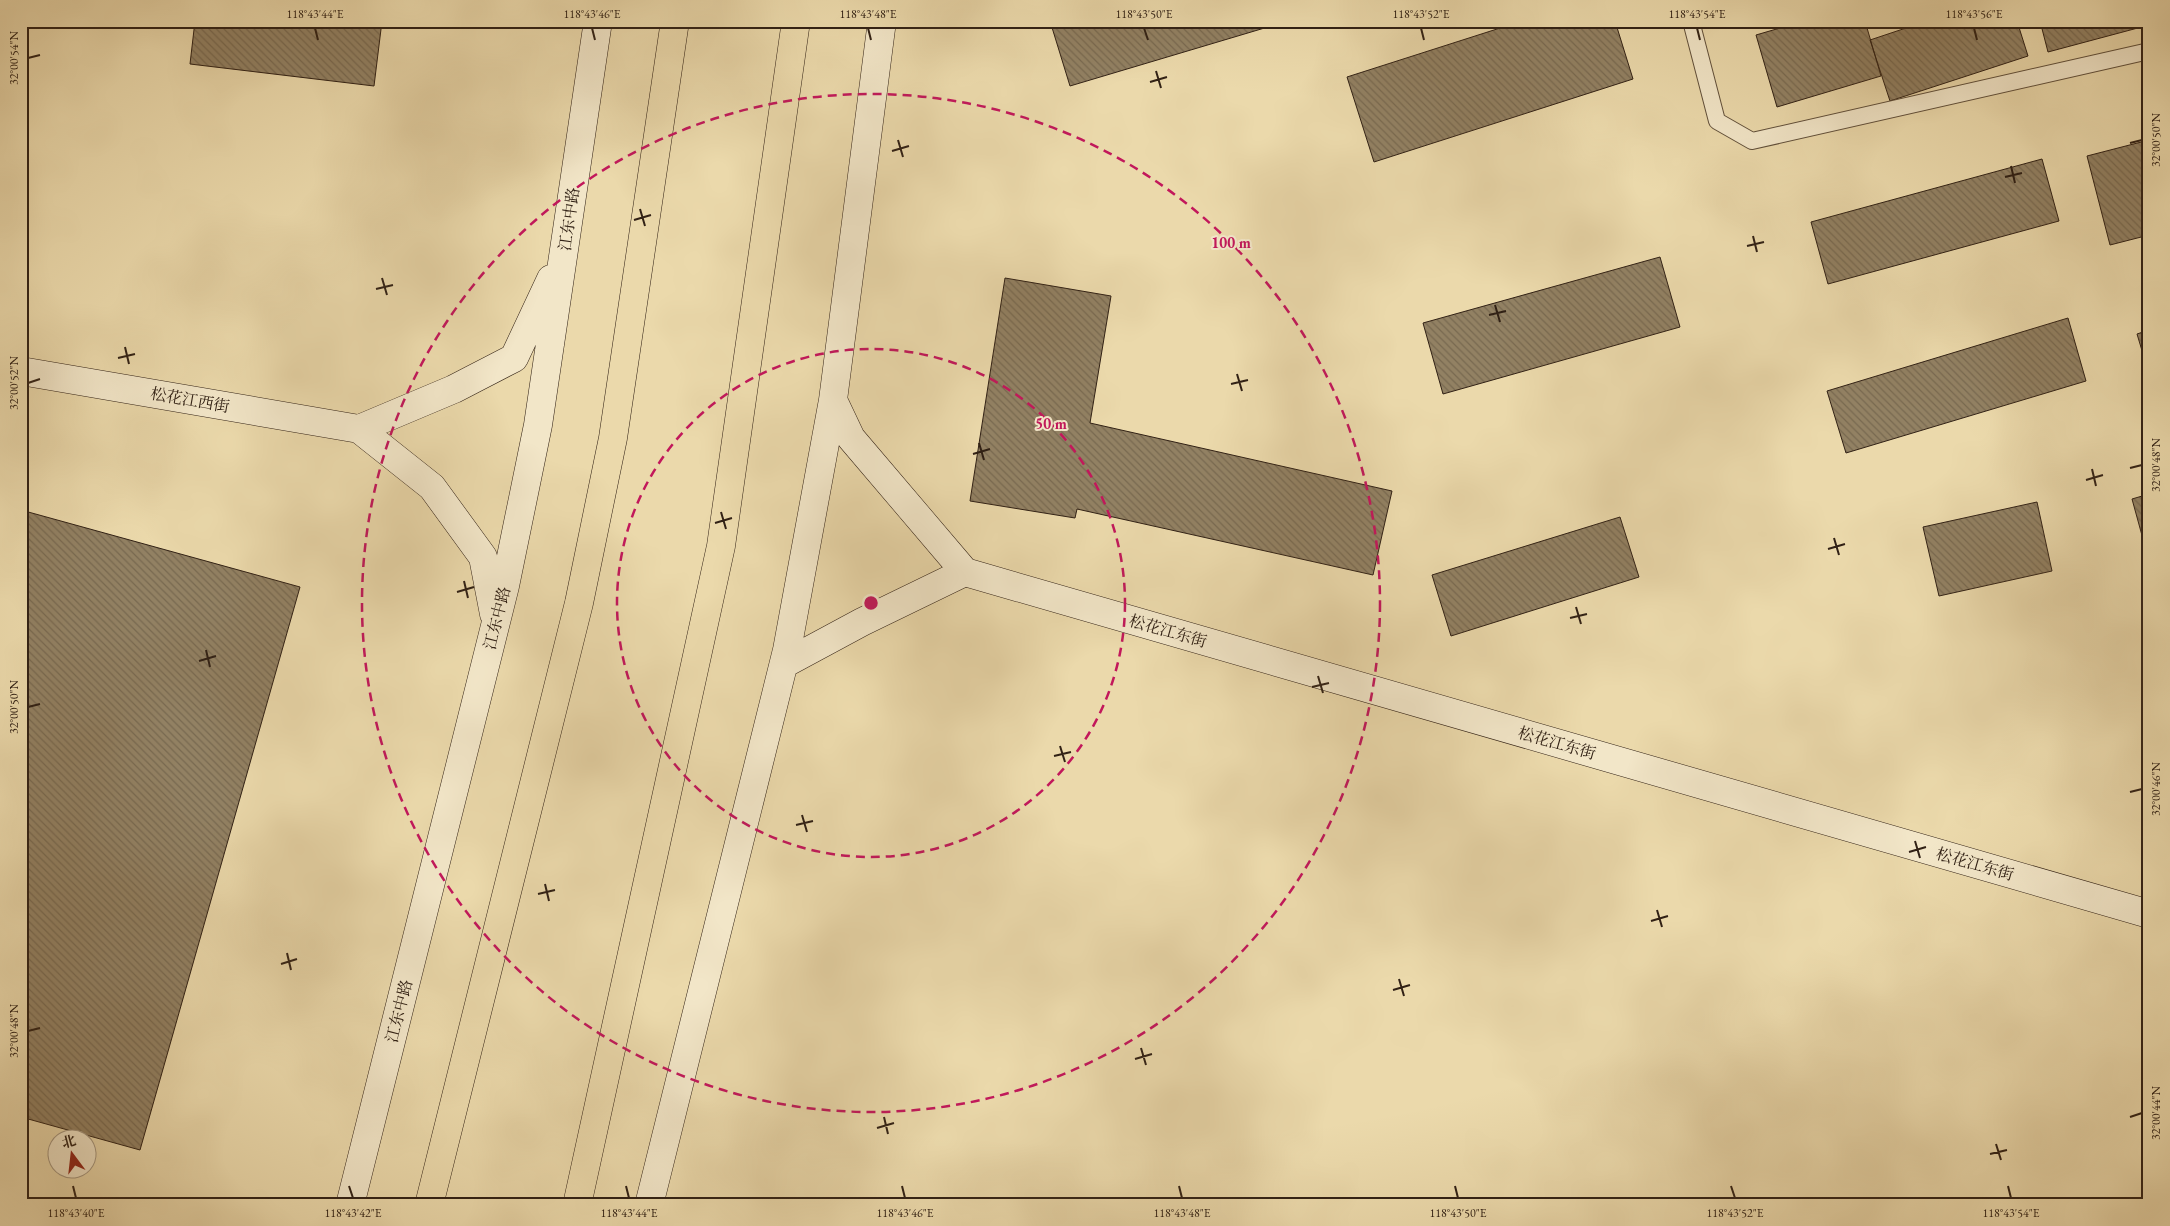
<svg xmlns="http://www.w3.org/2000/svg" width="2170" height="1226" viewBox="0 0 2170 1226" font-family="'EB Garamond','Noto Serif SC',serif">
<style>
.building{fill:url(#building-back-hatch);stroke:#312115}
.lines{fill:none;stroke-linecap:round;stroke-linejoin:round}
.lane-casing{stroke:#604f3a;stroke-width:18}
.secondary-casing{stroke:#312115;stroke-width:29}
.primary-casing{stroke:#312115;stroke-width:29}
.lane{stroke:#f2e6c8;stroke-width:16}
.secondary{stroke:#f2e6c8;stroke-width:28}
.primary{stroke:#ebd9ab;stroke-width:28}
.ticks{fill:none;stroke:#312115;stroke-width:2}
.ring{fill:none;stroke:#c2185b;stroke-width:2.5;stroke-dasharray:9 6}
.labels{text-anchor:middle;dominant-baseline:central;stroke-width:4;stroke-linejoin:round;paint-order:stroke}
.street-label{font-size:16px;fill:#312115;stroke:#f2e6c8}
.centre{fill:#c2185b;stroke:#f2e6c8;stroke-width:2.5}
.ring-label{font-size:15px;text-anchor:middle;font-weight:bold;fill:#c2185b;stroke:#f2e6c8;stroke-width:4;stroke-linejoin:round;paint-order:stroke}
.neatline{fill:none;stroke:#312115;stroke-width:2}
.ticks-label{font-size:12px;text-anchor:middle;fill:#312115}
</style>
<defs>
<pattern id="building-back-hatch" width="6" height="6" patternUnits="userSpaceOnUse" patternTransform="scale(1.25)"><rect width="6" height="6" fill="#928163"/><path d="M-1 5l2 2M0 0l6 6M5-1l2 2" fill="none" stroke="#786950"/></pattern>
</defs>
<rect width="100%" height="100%" fill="#ebd9ab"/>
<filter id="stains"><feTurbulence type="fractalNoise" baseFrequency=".004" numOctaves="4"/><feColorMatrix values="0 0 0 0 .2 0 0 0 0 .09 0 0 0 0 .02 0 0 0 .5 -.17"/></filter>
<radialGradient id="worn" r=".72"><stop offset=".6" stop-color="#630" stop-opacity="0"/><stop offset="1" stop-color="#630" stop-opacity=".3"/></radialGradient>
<!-- building -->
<path class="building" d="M195,21h187l-8,65 -184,-22z
M1050,21h238l-218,65z
M1522,21h93l18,58 -259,83 -27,-85z
M1804,21h61l16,55 -104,31 -21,-72z
M1927,21h90l11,35 -138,45 -20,-61z
M2040,21h109v4l-101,27z
M2149,140v95l-39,10 -23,-89z
M2042,159l17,62 -231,63 -17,-62z
M1660,257l20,70 -237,67 -20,-71z
M1005,278l106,18 -21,127 302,68 -19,84 -296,-66 -2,9 -105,-17z
M2068,318l18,63 -240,72 -19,-62z
M2149,330v44l-12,-40z
M2149,494v67l-17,-62z
M2037,502l15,69 -113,25 -16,-69z
M21,510l279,77 -160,563 -119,-33z
M1620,517l19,60 -188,59 -19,-61z"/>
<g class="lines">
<!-- lane casing -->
<g class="lane-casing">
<path id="lane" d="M1691,21l26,100 35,20 397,-90"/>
</g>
<!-- secondary casing -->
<g class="secondary-casing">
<path id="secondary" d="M21,371l338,58 73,58 51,70 11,57
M833,400l18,38 114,134
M359,429l95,-40 60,-31 37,-79
M965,572l1184,342
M784,664l78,-42 103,-50
M350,1205l155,-619 33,-161 60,-404
M649,1205l138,-555 46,-250 49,-379"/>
</g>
<!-- primary casing -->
<g class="primary-casing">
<path id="primary" d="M429,1205l150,-602 34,-165 62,-417
M577,1205l144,-659 75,-525"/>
</g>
<!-- lane -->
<use href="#lane" class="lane"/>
<!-- secondary -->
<use href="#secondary" class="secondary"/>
<!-- primary -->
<use href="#primary" class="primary"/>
</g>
<!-- ticks -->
<path class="ticks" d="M315,28l3,12M592,28l3,12M868,28l3,12M1144,28l4,12M1421,28l3,12M1697,28l3,12M1974,28l3,12M28,58l12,-3M1156,71l5,17M1150,82l17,-5M898,140l5,17M2130,143l12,-3M892,151l17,-5M2011,166l4,17M2005,177l17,-4M640,209l5,17M634,220l17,-5M1753,236l4,16M1747,246l17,-4M382,278l5,17M376,289l17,-4M1495,305l5,17M1489,315l17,-4M125,347l4,17M118,358l17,-4M1237,374l5,17M28,383l12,-4M1231,384l17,-4M979,443l5,17M973,454l17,-5M2130,468l12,-3M2092,469l4,17M2086,480l17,-5M721,512l5,17M715,523l17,-5M1834,538l5,17M1828,549l17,-5M464,581l4,17M457,592l17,-5M1576,607l5,17M1570,618l17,-4M206,650l4,17M199,661l17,-5M1318,676l5,17M1312,687l17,-4M28,707l12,-3M1060,746l5,16M1054,756l17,-4M2130,792l12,-3M802,815l5,17M796,825l17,-4M1915,841l5,17M1909,852l17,-5M545,884l4,17M538,894l17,-4M1657,910l5,17M1651,921l17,-5M287,953l4,17M281,964l16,-5M1399,979l5,17M1393,990l17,-5M28,1031l12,-3M1141,1048l5,17M1135,1059l17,-5M884,1117l4,17M2130,1117l12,-4M877,1128l17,-5M1996,1144l5,16M1990,1154l17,-4M73,1186l3,12M349,1186l4,12M626,1186l3,12M902,1186l3,12M1179,1186l3,12M1455,1186l3,12M1731,1186l4,12M2008,1186l3,12"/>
<!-- distance rings -->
<g class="ring">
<circle cx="871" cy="603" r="254"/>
<circle cx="871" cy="603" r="509"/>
</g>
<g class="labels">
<!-- street labels -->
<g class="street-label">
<text transform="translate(569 219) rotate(-82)">江东中路</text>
<text transform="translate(190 400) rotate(10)">松花江西街</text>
<text transform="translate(497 618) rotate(-76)">江东中路</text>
<text transform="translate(1168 631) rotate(16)">松花江东街</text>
<text transform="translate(1557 743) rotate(16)">松花江东街</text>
<text transform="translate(1975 864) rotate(16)">松花江东街</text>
<text transform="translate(399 1011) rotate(-76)">江东中路</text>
</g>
</g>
<circle cx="871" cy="603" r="8" class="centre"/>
<g class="ring-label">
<text x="1231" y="248">100 m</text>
<text x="1051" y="429">50 m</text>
</g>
<!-- margin -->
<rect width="2170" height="1226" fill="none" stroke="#ebd9ab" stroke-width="55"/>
<!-- north arrow -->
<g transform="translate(72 1154) rotate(345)"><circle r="24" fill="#f2e6c8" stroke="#a59780"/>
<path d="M0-4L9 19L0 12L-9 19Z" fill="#8f2418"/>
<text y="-8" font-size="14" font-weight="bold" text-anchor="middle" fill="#312115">北</text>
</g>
<rect x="28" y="28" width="2114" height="1170" class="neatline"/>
<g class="ticks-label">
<text x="315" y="18">118°43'44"E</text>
<text x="592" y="18">118°43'46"E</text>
<text x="868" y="18">118°43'48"E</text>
<text x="1144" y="18">118°43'50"E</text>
<text x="1421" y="18">118°43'52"E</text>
<text x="1697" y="18">118°43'54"E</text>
<text x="1974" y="18">118°43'56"E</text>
<text transform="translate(14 58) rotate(-90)" y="4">32°00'54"N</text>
<text transform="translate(2156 140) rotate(-90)" y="4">32°00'50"N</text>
<text transform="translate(14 383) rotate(-90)" y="4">32°00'52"N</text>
<text transform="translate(2156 465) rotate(-90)" y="4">32°00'48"N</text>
<text transform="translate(14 707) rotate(-90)" y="4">32°00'50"N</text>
<text transform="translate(2156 789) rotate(-90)" y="4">32°00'46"N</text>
<text transform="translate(14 1031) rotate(-90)" y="4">32°00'48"N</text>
<text transform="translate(2156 1113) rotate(-90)" y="4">32°00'44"N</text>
<text x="76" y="1217">118°43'40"E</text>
<text x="353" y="1217">118°43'42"E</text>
<text x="629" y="1217">118°43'44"E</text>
<text x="905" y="1217">118°43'46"E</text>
<text x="1182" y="1217">118°43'48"E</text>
<text x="1458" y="1217">118°43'50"E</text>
<text x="1735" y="1217">118°43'52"E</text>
<text x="2011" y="1217">118°43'54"E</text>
</g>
<rect width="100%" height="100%" filter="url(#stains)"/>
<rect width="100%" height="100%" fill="url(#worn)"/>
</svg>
